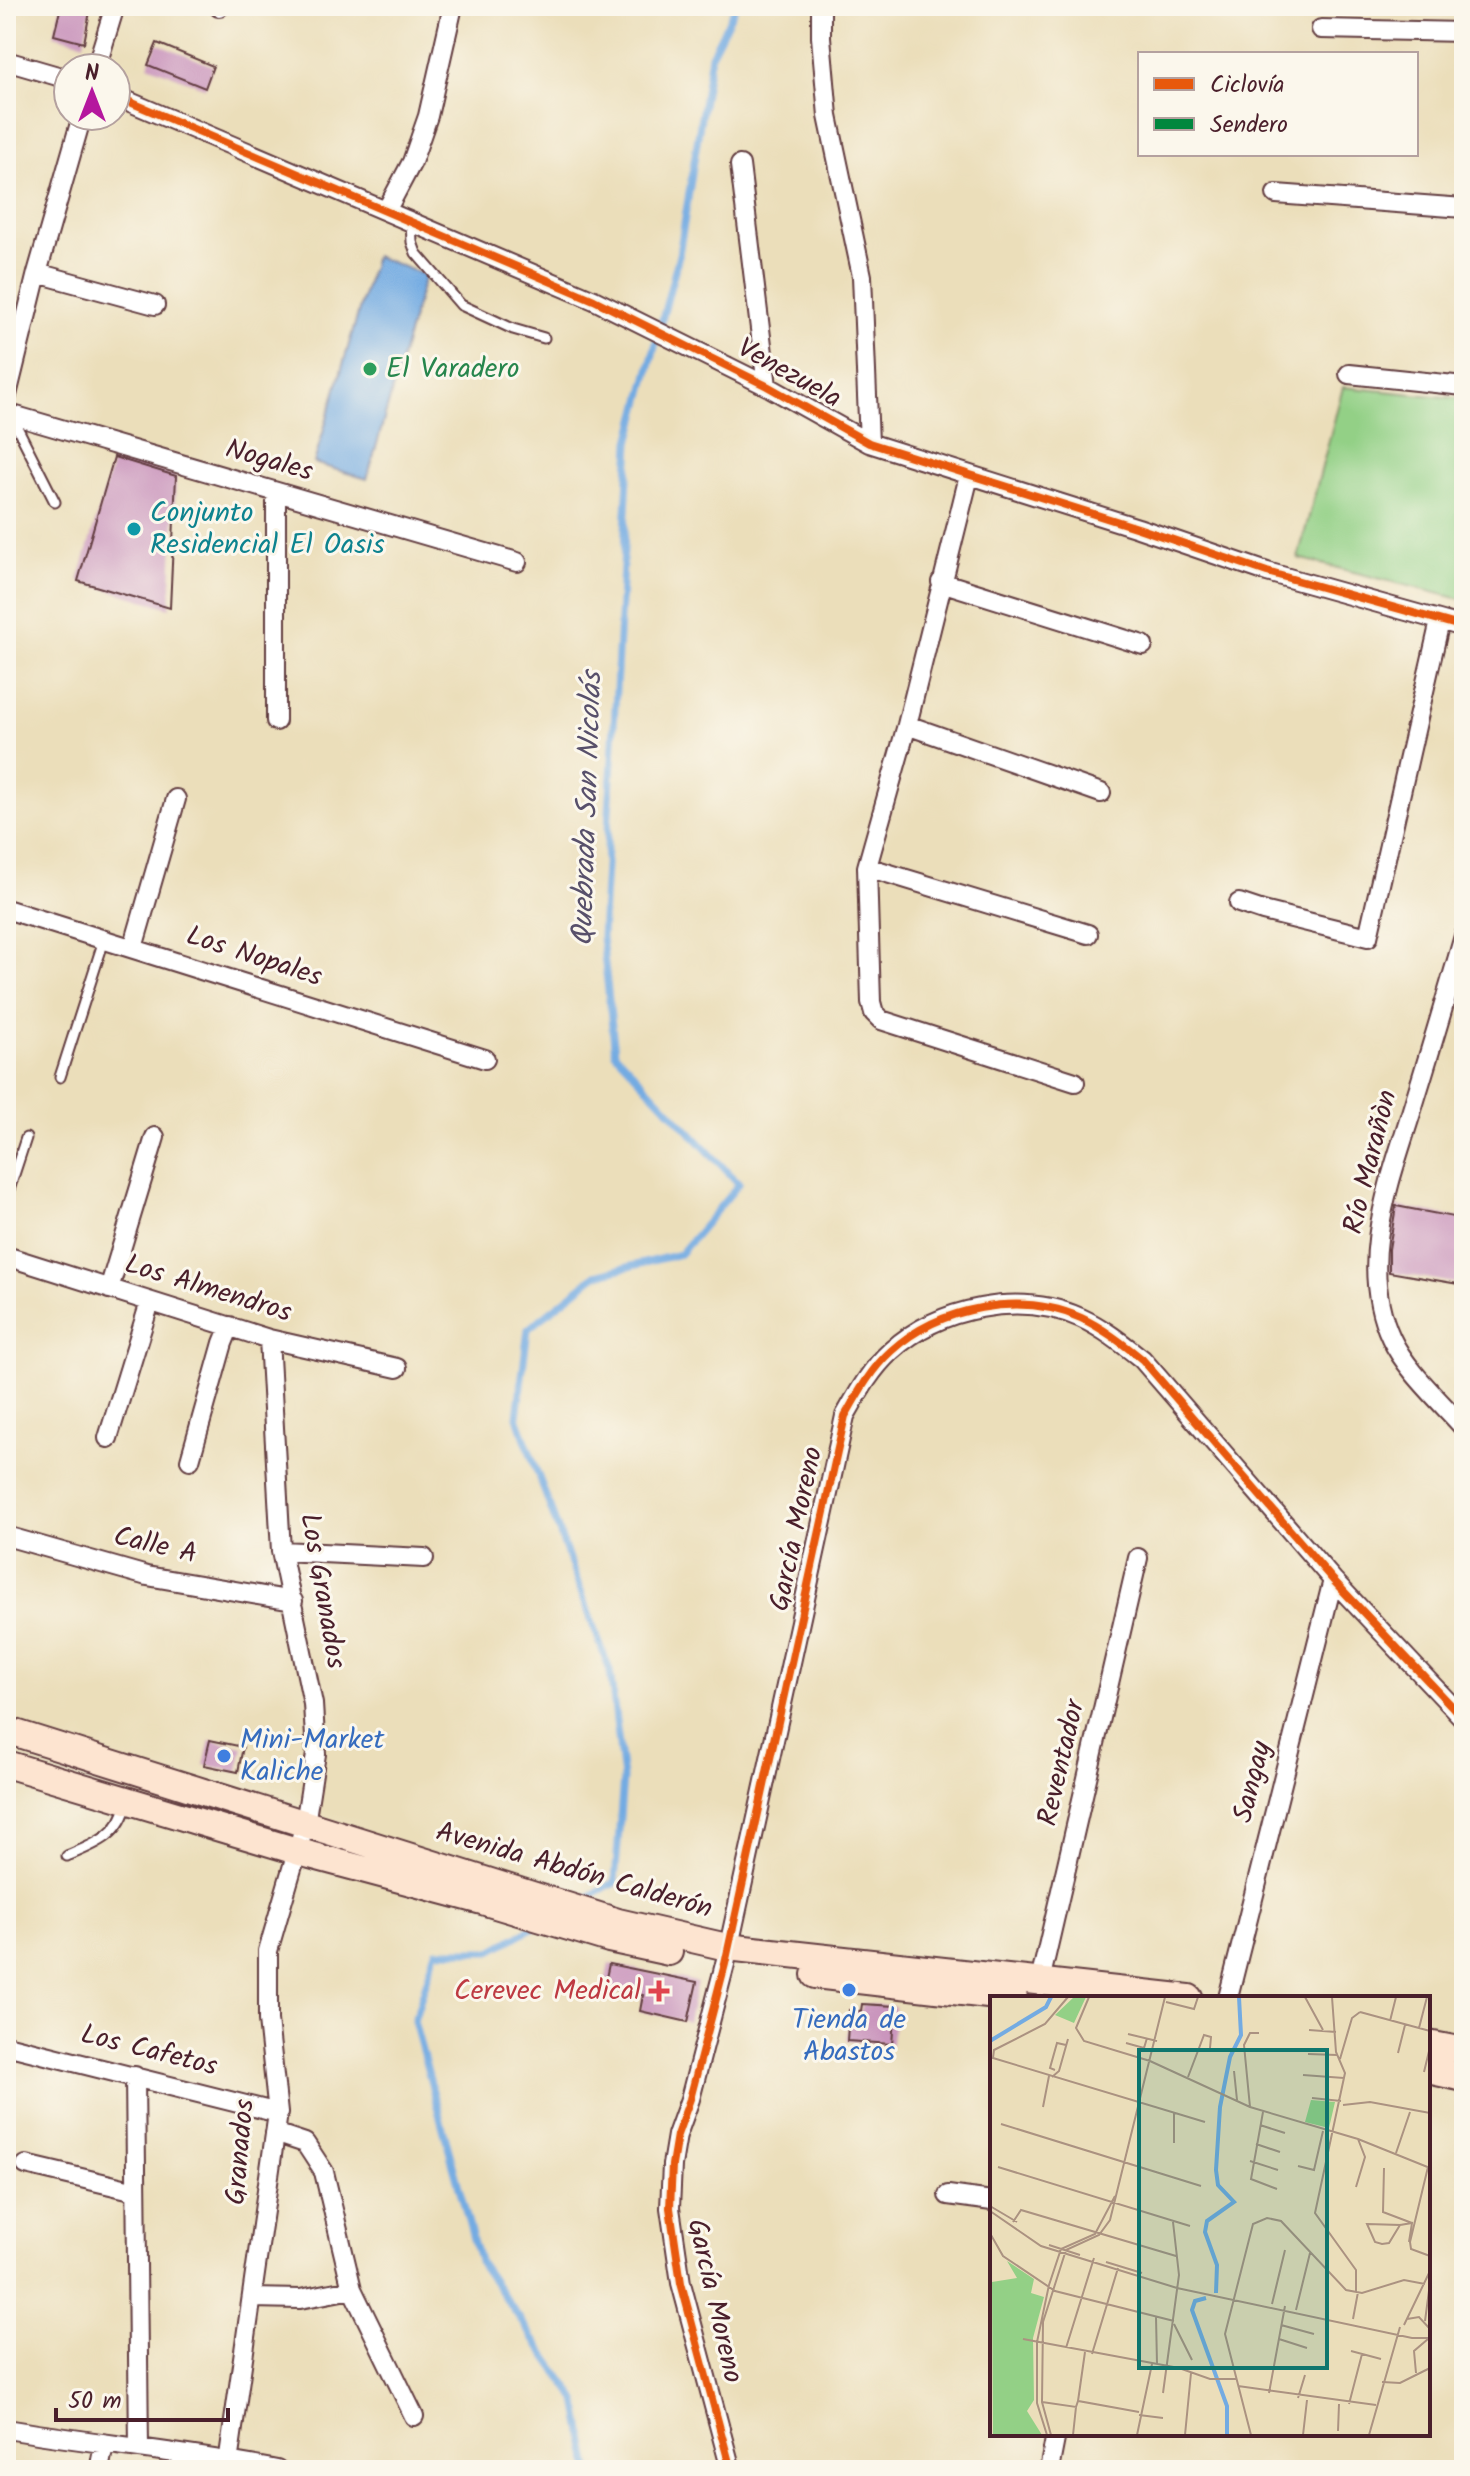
<svg xmlns="http://www.w3.org/2000/svg" width="1470" height="2476" viewBox="0 0 1470 2476" font-family="Kalam,sans-serif">
<style>
.green{fill:#93d086;stroke:#6e7858;stroke-width:2}
.water{fill:#73abe2;stroke:#5e6586;stroke-width:2}
.lines{fill:none;stroke-linecap:round;stroke-linejoin:round}
.stream{stroke:#73abe2;stroke-width:7}
.building{fill:#ca96bd}
.service-casing{stroke:#623c40;stroke-width:13}
.minor-casing{stroke:#623c40;stroke-width:22}
.secondary-casing{stroke:#623c40;stroke-width:30}
.service{stroke:#fff;stroke-width:9}
.minor{stroke:#fff;stroke-width:18}
.secondary{stroke:#fde4d0;stroke-width:26}
.quiet{stroke:#00873e;stroke-width:6;stroke-dasharray:12 6;stroke-linecap:butt}
.cycleway-casing{stroke:#fbf7ec;stroke-width:13}
.cycleway{stroke:#e8590c;stroke-width:8}
.leisure-dot{fill:#2e9e5b;stroke:#fbf7ec;stroke-width:3}
.culture-dot{fill:#0f9aa8;stroke:#fbf7ec;stroke-width:3}
.shop-dot{fill:#3f7fe0;stroke:#fbf7ec;stroke-width:3}
.health-dot{fill:#e0444e;stroke:#fbf7ec;stroke-width:3}
.labels{text-anchor:middle;dominant-baseline:central;stroke-width:6;stroke-linejoin:round;paint-order:stroke}
.leisure-label{font-size:28px;fill:#27864d;stroke:#fbf7ec;text-anchor:start}
.street-label{font-size:28px;fill:#4a1f2b;stroke:#fbf7ec}
.culture-label{font-size:28px;fill:#0d838f;stroke:#fbf7ec;text-anchor:start}
.shop-label{font-size:28px;fill:#366cbe;stroke:#fbf7ec;text-anchor:start}
.health-label{font-size:28px;fill:#be3a42;stroke:#fbf7ec;text-anchor:end}
.water-label{font-size:30px;font-style:italic;fill:#58506b;stroke:#fbf7ec}
.inset-river{fill:none;stroke:#73abe2;stroke-width:4}
.inset-road{fill:none;stroke:#ab9281;stroke-width:2}
.view{fill:#0f766e;fill-opacity:0.15;stroke:#0f766e;stroke-width:4}
.inset-edge{fill:none;stroke:#4a1f2b;stroke-width:4}
</style>
<rect width="100%" height="100%" fill="#fbf7ec"/>
<filter id="ink" filterUnits="userSpaceOnUse"><feTurbulence type="fractalNoise" baseFrequency=".0125" numOctaves="2"/><feDisplacementMap in="SourceGraphic" scale="16" xChannelSelector="R" yChannelSelector="G"/><feConvolveMatrix kernelMatrix="1 2 1 2 8 2 1 2 1" color-interpolation-filters="sRGB"/></filter>
<filter id="wash" filterUnits="userSpaceOnUse"><feTurbulence type="fractalNoise" baseFrequency=".006" numOctaves="4" result="noise"/><feDisplacementMap in="SourceGraphic" scale="32" xChannelSelector="R" yChannelSelector="G"/><feGaussianBlur stdDeviation="1.8" result="paint"/><feColorMatrix in="noise" values="0 0 0 0 0 0 0 0 0 0 0 0 0 0 0 0 0 1.4 0 .05"/><feComposite in="paint" operator="in"/></filter>
<g filter="url(#wash)">
<rect width="100%" height="100%" fill="#ebdeba"/>
<!-- green -->
<path class="green" d="M1343,387l121,12v201l-166,-42z"/>
<!-- water -->
<path class="water" d="M375,256l50,19 -58,204 -53,-16z"/>
<g class="lines">
<!-- stream -->
<path class="stream" d="M579,1902l36,-20 8,-104 -13,-107 -93,-254 11,-88 68,-54 84,-21 59,-70 -124,-131 -13,-116 28,-495 49,-187 32,-200 25,-49
M536,1926l-45,25h-55l-22,70 65,240 98,139 13,70"/>
</g>
<g id="blocks">
<!-- building -->
<path class="building" d="M61,6h30l-7,37 -30,-8z
M157,43l56,23 -8,22 -57,-23z
M114,457l62,19 -6,132 -92,-27z
M1396,1206l68,13v66l-75,-13v-23z
M210,1740l33,7 -5,25 -34,-7z
M609,1964l88,18 -9,40 -48,-11 3,-16 -39,-8z
M862,2004l33,2 -3,38 -45,-3 2,-31 12,1z"/>
</g>
</g>
<g filter="url(#ink)">
<use href="#blocks" fill-opacity="0" stroke="#623c40" stroke-width="2"/>
<g class="lines">
<!-- service casing -->
<g class="service-casing">
<path id="service" d="M411,222l1,20 4,11 45,52 52,24 31,9
M6,416l13,15 36,71
M60,1077l44,-137
M6,1199l20,-61
M67,1856c29,-12 54,-21 60,-54"/>
</g>
<!-- minor casing -->
<g class="minor-casing">
<path id="minor" d="M821,6v31l7,79 34,160 7,167
M219,7v-1
M1321,29l143,3
M6,61l62,18
M96,68l19,-62
M116,96l478,204 173,86 102,57 269,85 129,44 197,55
M740,165l27,221
M1276,194l188,14
M386,211l26,-49 16,-46 25,-110
M37,273l118,32
M1349,374l115,12
M6,399l31,-126 45,-157
M6,413l511,149
M969,476l-62,249 -40,142 4,135 3,11 7,7 194,62
M276,492v229
M941,582l202,63
M907,725l194,68
M867,867l221,67
M1239,903l24,8 105,26 72,-316
M6,909l479,150
M1464,936c-16,55 -32,109 -49,164 -22,74 -60,161 -24,238 14,31 50,64 73,90
M133,948l43,-149
M6,1256l263,83 128,29
M109,1289l46,-152
M108,1438l42,-136
M190,1460l33,-117 7,-17
M6,1536l141,40 146,25
M281,1551l143,7
M1040,1981l98,-423
M1228,1998l105,-418
M6,2045l272,68
M135,2076l4,372
M275,2133l30,10 19,29 28,117 62,127
M26,2165l110,26
M948,2195l44,6
M252,2298l48,1 52,-10
M6,2429c90,15 182,23 271,41
M99,2470l5,-25
M227,2470l51,-357 -10,-93v-69l37,-127 11,-70 -3,-50 -32,-153 -12,-212
M731,2470l-50,-187 -11,-75 2,-43 5,-30 13,-36 35,-135 120,-548c13,-23 26,-47 46,-65 48,-44 129,-60 190,-33 22,10 42,26 61,41l191,221 131,139
M1049,2470l7,-36"/>
</g>
<!-- secondary casing -->
<g class="secondary-casing">
<path id="secondary" d="M6,1730l612,192 109,25 462,51
M6,1764l304,91 172,46 127,38 60,13
M815,1975l199,23
M1428,2044l36,7
M1428,2070l36,8"/>
</g>
<!-- service -->
<use href="#service" class="service"/>
<!-- minor -->
<use href="#minor" class="minor"/>
<!-- secondary -->
<use href="#secondary" class="secondary"/>
<!-- quiet -->
<path class="quiet" d="M219,7v-1"/>
<!-- cycleway casing -->
<g class="cycleway-casing">
<path id="cycleway" d="M116,96l478,204 173,86 102,57 269,85 129,44 197,55
M731,2470l-50,-187 -11,-75 2,-43 5,-30 13,-36 35,-135 120,-548c13,-23 26,-47 46,-65 48,-44 129,-60 190,-33 22,10 42,26 61,41l191,221 131,139"/>
</g>
<!-- cycleway -->
<use href="#cycleway" class="cycleway"/>
</g>
</g>
<!-- markers -->
<circle class="leisure-dot" cx="370" cy="369" r="8"/>
<circle class="culture-dot" cx="134" cy="529" r="8"/>
<g class="shop-dot">
<circle cx="224" cy="1756" r="8"/>
<circle cx="849" cy="1990" r="8"/>
</g>
<path class="health-dot" d="M655 1979h8v8h8v8h-8v8h-8v-8h-8v-8h8z"/>
<g class="labels">
<!-- leisure labels -->
<g class="leisure-label">
<text x="386" y="369">El Varadero</text>
</g>
<!-- street labels -->
<g class="street-label">
<text transform="translate(789 374) rotate(29)">Venezuela</text>
<text transform="translate(269 461) rotate(16)">Nogales</text>
<text transform="translate(254 957) rotate(18)">Los Nopales</text>
<text transform="translate(1371 1162) rotate(-76)">Río Marañòn</text>
<text transform="translate(208 1289) rotate(17)">Los Almendros</text>
<text transform="translate(797 1529) rotate(-78)">García Moreno</text>
<text transform="translate(155 1546) rotate(13)">Calle A</text>
<text transform="translate(322 1591) rotate(80)">Los Granados</text>
<text transform="translate(1062 1763) rotate(-77)">Reventador</text>
<text transform="translate(1253 1782) rotate(-76)">Sangay</text>
<text transform="translate(574 1871) rotate(16)">Avenida Abdón Calderón</text>
<text transform="translate(149 2051) rotate(14)">Los Cafetos</text>
<text transform="translate(241 2152) rotate(-85)">Granados</text>
<text transform="translate(714 2301) rotate(77)">García Moreno</text>
</g>
<!-- culture labels -->
<g class="culture-label">
<text x="150" y="513">Conjunto<tspan x="150" dy="32">Residencial El Oasis</tspan></text>
</g>
<!-- shop labels -->
<g class="shop-label">
<text x="240" y="1740">Mini-Market<tspan x="240" dy="32">Kaliche</tspan></text>
<text x="849" y="2020" text-anchor="middle">Tienda de<tspan x="849" dy="32">Abastos</tspan></text>
</g>
<!-- health labels -->
<g class="health-label">
<text x="641" y="1991">Cerevec Medical</text>
</g>
<!-- water labels -->
<g class="water-label">
<text transform="translate(588 809) rotate(-88)">Quebrada San Nicolás</text>
</g>
</g>
<!-- overview -->
<g transform="translate(990 1996)">
<rect width="440" height="440" fill="#ebdeba"/>
<path d="M84,1h12l-12,26 -19,-8zM321,104l24,2 -6,26 -24,-6zM17,265l27,18 -3,14 13,4 -11,41 1,62 -7,11 15,24h-49l-1,-153 25,-4z" fill="#93d086"/>
<path class="inset-river" d="M0,45l56,-34 5,-10M0,274v31M226,297l1,-28 -12,-33 2,-11 27,-19 -16,-17 -2,-15 4,-63 10,-50 11,-22 -2,-38M216,302l-11,3 -3,9 35,96v29"/>
<path class="inset-road" d="M78,1l-23,27 -51,26 -1,8 212,64M99,1l-13,31 8,13 66,20 100,46 108,32 72,29M315,1l18,33M342,1l4,55 9,21 -30,140 41,57v22M176,6l28,7 4,-12M370,16l70,19M400,25l6,-24M429,32l8,-31M319,34l27,2M138,38l29,7M136,47l18,5 3,-10M408,57l7,-28M318,58l29,1M350,63l12,-41 8,-6M65,74l-5,-2 7,-25 9,2M244,75l3,29M434,76l6,-25M313,79l41,3M62,81l7,-6 9,-32M198,81l16,-42 7,2 -1,11M322,102l29,3M353,109l27,-3 60,11M53,111l6,-31M260,111l-6,-62 6,-12h9M273,116l-12,67 26,10M184,117v30M11,128l200,62M270,129l25,8M266,148l24,8M406,157l14,-41M260,165l28,9M308,170l16,4 9,-39M8,171l192,59M438,171l-18,75 1,7 19,7M394,172l-1,44 29,11M366,191l9,-30 -7,-18M0,210l27,16M0,215l51,35 136,42 235,50h18M23,226l8,-12 155,46M377,228l33,1 -11,18 -7,1 -7,-2zM410,229l12,-2 -3,19M1,239l12,21 52,35 119,30M59,249l31,10M116,266l36,11M282,308l13,-54M306,314l14,-57M166,321l1,47M363,323l5,-27M417,323l12,-2 11,12M435,325l5,-38M184,328l18,36M291,329l33,9M414,329l26,-54M33,343l156,29 31,11h26M289,343l28,9M76,352l28,-90M361,355l30,8M102,358l26,-86M426,377l-2,-22 14,-12M392,386l18,1 30,-15M248,390l138,19M173,397l16,-118 -6,-53M279,397l16,-87M308,402l7,-23M88,405l7,-49M52,406l34,5 2,-6 61,11M359,408l13,-50M149,419l24,3M348,435l1,-27M57,439l-10,-32v-61l12,-57 12,-36 34,-15 20,-38M61,439l-9,-33 1,-80 23,-72 33,-15 11,-15 55,-223M83,439l3,-28M147,439l15,-71M195,439l6,-62M261,439l-26,-101 28,-110 14,-6 14,3 65,69 16,3 42,-13 21,4M313,439l4,-35M379,439l31,-108"/>
<path class="view" d="M149,54h188v318h-188z"/>
<rect width="440" height="440" class="inset-edge"/>
</g>
<!-- margin -->
<rect width="1470" height="2476" fill="none" stroke="#fbf7ec" stroke-width="32"/>
<!-- legend -->
<rect x="1138" y="52" width="280" height="104" fill="#fbf7ec" stroke="#b4a19f" stroke-width="2"/>
<rect x="1154" y="78" width="40" height="12" fill="#e8590c" stroke="#b4a19f" stroke-width="2"/>
<text x="1210" y="92" font-size="24" fill="#4a1f2b">Ciclovía</text>
<rect x="1154" y="118" width="40" height="12" fill="#00873e" stroke="#b4a19f" stroke-width="2"/>
<text x="1210" y="132" font-size="24" fill="#4a1f2b">Sendero</text>
<!-- north arrow -->
<g transform="translate(92 92)"><circle r="38" fill="#fbf7ec" stroke="#b4a19f" stroke-width="2"/>
<path d="M0-6L14 30L0 20L-14 30Z" fill="#b5179e"/>
<text y="-12" font-size="22" font-weight="bold" text-anchor="middle" fill="#4a1f2b">N</text>
</g>
<!-- scale -->
<path d="M56 2408v12h172v-12" fill="none" stroke="#4a1f2b" stroke-width="4"/>
<text x="68" y="2408" font-size="24" fill="#4a1f2b" stroke="#fbf7ec" stroke-width="6" paint-order="stroke">50 m</text>
</svg>
